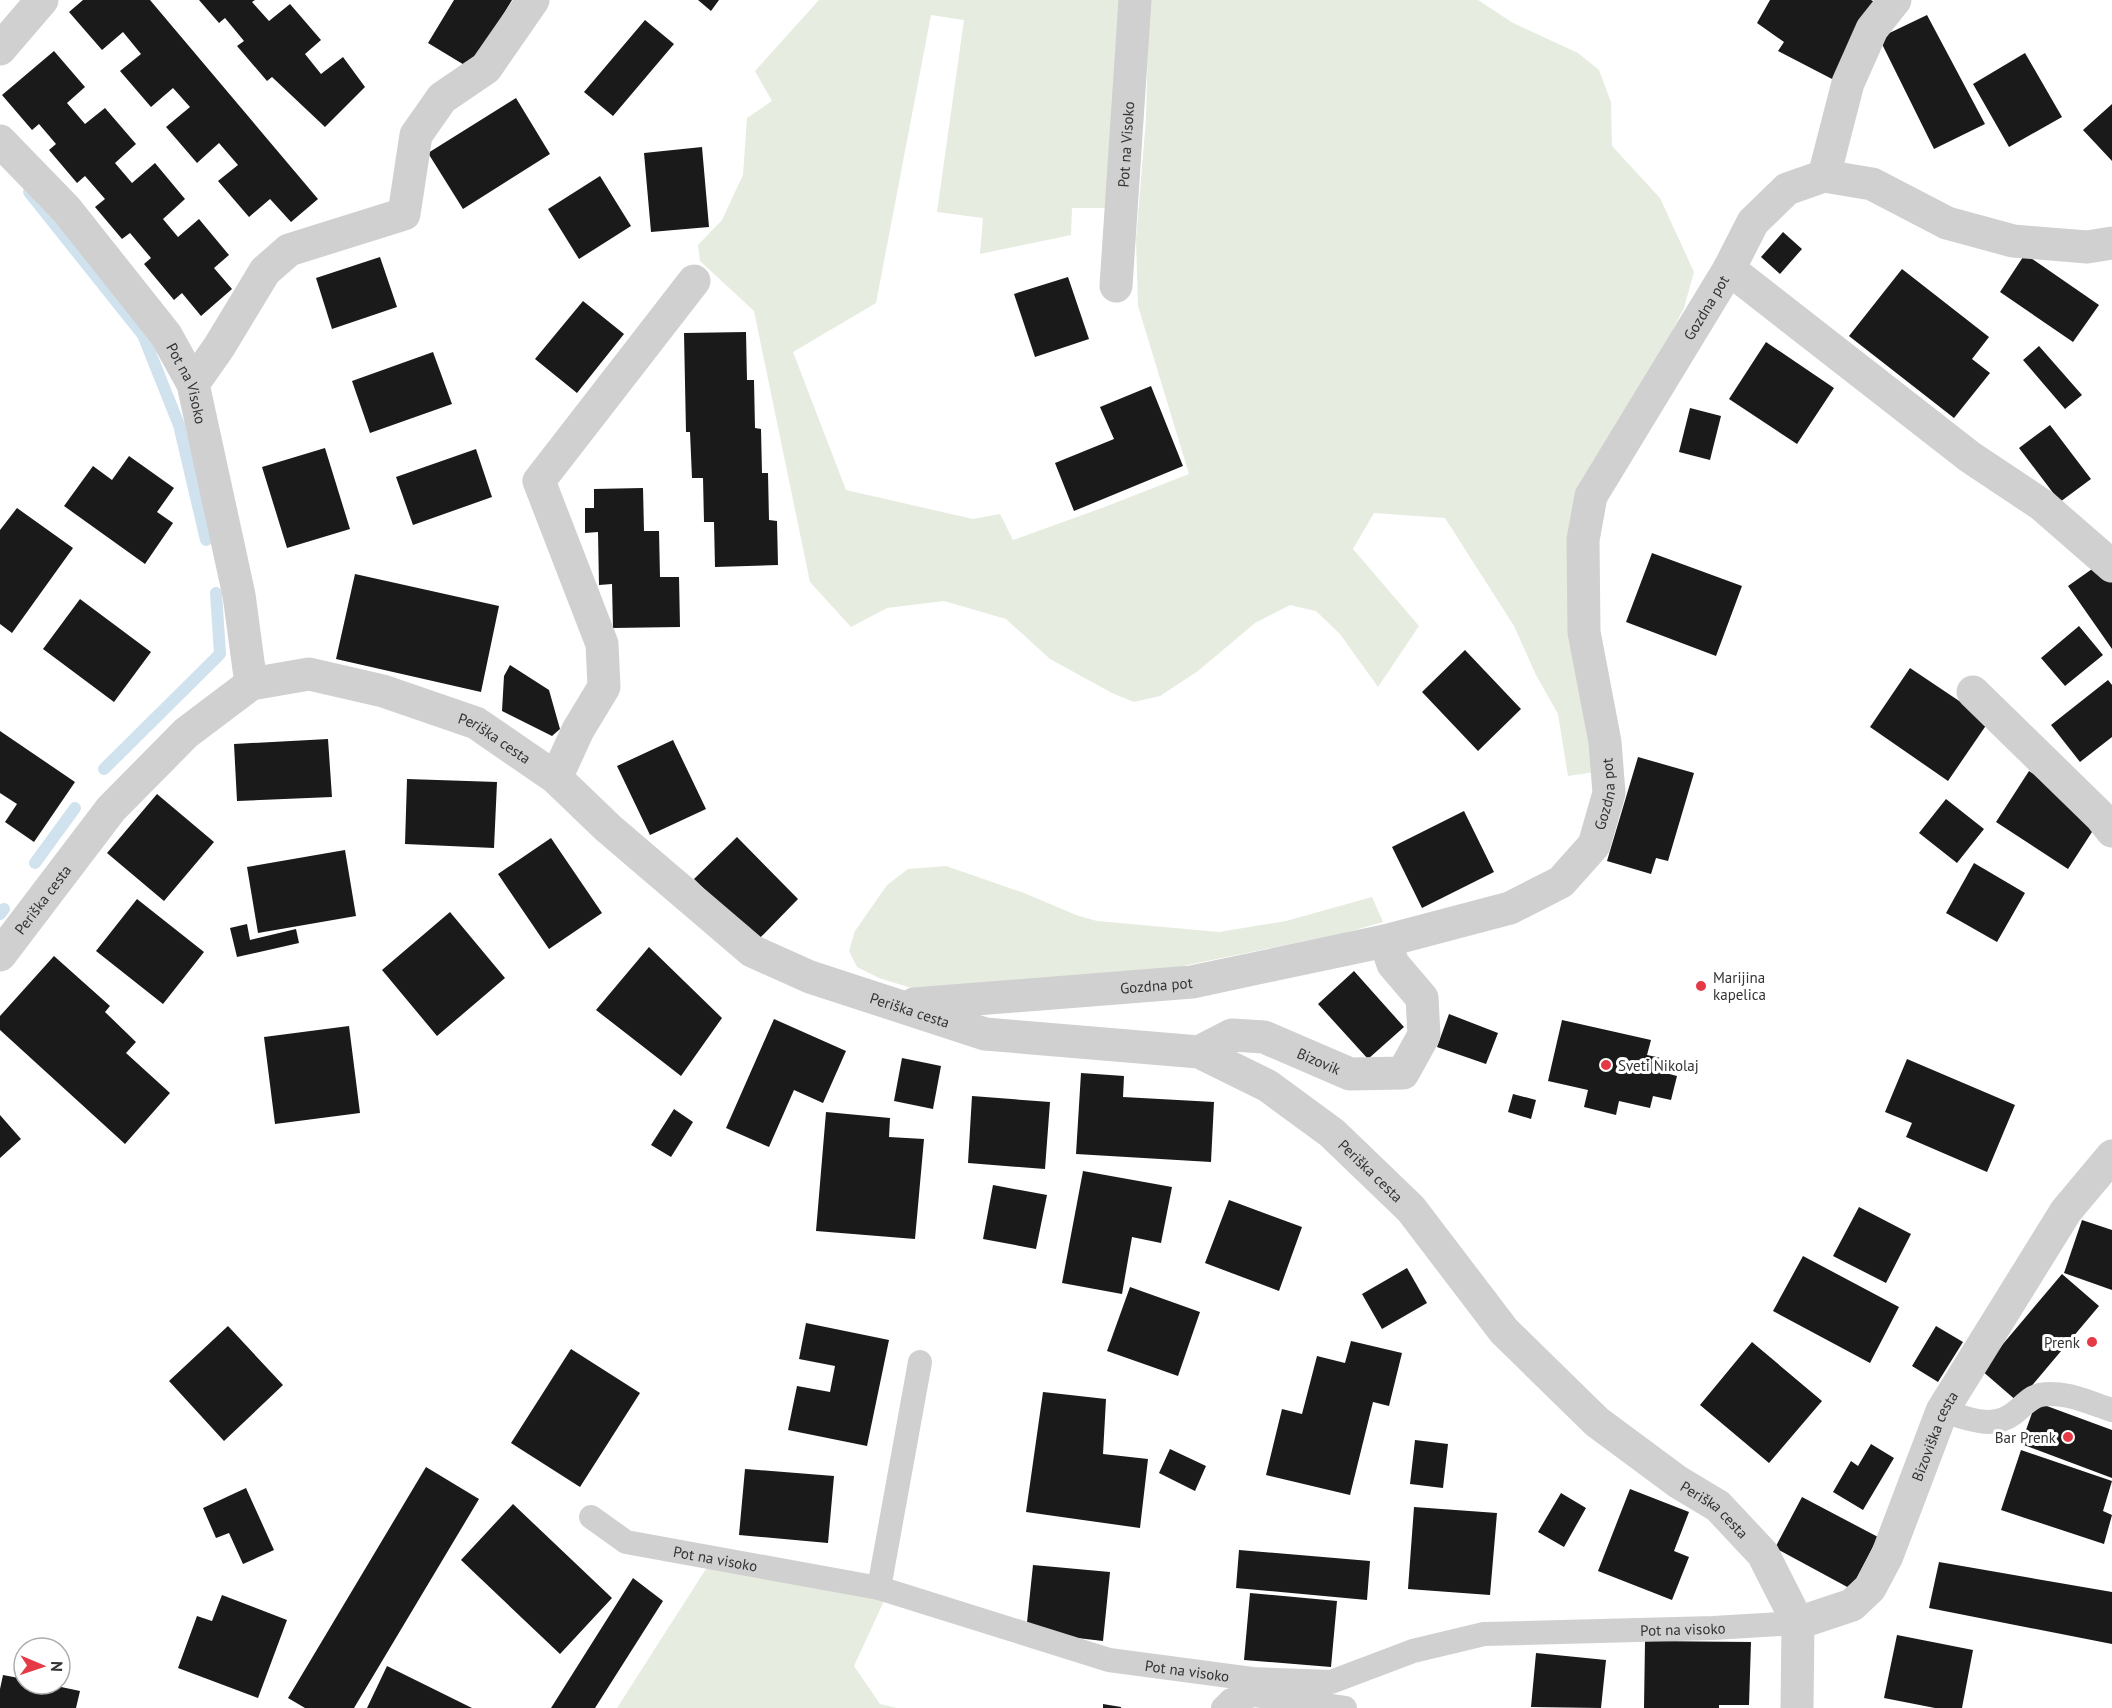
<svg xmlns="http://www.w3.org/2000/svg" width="2112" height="1708" viewBox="0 0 2112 1708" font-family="'PT Sans',sans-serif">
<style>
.green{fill:#e6ecdf}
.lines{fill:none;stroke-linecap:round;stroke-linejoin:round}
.stream{stroke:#cfe2ee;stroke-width:12}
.building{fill:#1a1a1a}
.lane{stroke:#d0d0d0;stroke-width:24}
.street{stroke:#d0d0d0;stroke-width:33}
.poi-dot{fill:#e63946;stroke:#fff;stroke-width:2}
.labels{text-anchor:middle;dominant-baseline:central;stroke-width:6;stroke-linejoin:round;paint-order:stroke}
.street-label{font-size:15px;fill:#333;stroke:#fff}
.poi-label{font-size:15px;fill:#333;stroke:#fff;text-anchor:start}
</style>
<rect width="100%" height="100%" fill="#fff"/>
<!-- green -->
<path class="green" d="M819,0h308l-19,208h-36l-1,27 -91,19 3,-36 -46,-6 27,-192 -33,-5 -55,288 -83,49 53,138 127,29 27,-5 13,26 89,-32 87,-34 -51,-168 -2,-67 10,-120 3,-119h329l35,23 65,30 21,17 12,32 1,44 48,52 34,74 -10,36 -43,84 -55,87 9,293 -27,4 -10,-62 -22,-39 -22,-49 -69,-108 -71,-5 -21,36 66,77 -41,61 -38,-53 -24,-23 -26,-6 -35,18 -57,48 -38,25 -26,6 -22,-9 -62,-34 -44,-40 -62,-18 -57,7 -36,19 -41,-45 -56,-271 -54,-50 -2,-16 24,-25 21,-45 4,-57 25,-17 -17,-30z
M946,866l78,27 52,22 21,6 122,11 67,-11 86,-24 11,25 -39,11 -181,37 -242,21 -42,-13 -22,-11 -8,-16 6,-20 32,-46 21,-16z
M713,1558l171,43 -30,65 26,38 17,4h-280z"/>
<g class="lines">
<!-- stream -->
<path class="stream" d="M29,192l114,143 36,90 27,115
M104,769l116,-115 -4,-61
M35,863l40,-55
M0,914l4,-5"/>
</g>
<!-- building -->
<path class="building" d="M83,0h67l168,199 -27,23 -21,-23 -21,18 -31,-36 20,-16 -19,-22 -22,20 -31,-36 24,-20 -17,-19 -22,19 -31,-36 21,-17 -18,-22 -21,18 -33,-38z
M199,0h56l-3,2 17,19 21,-17 31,36 -16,14 16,20 22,-17 22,30 -40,40 -53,-50 -5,4 -30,-35 7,-5 -19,-23 -6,5z
M454,0h58l-41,69 -43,-26z
M698,0h21l-8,11z
M1770,0h101l7,4 -44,76 -56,-29 6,-9 -27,-19z
M1927,15l58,109 -51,25 -55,-111z
M645,20l29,24 -61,72 -29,-24z
M54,51l31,36 -18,16 18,21 20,-16 31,36 -21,19 17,20 23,-20 30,36 -22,20 15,18 21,-18 30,36 -15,13 18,21 -31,27 -19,-23 -8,7 -30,-36 7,-6 -21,-25 -8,6 -27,-32 10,-8 -20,-23 -8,7 -28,-33 7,-6 -17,-20 -7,6 -30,-35z
M2025,53l37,64 -53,30 -36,-63z
M516,98l34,56 -87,55 -35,-56z
M2112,104v57l-29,-31z
M702,147l7,80 -58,5 -7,-79z
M600,176l31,50 -52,33 -31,-50z
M1783,232l19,17 -22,25 -19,-17z
M2025,254l74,51 -26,37 -73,-50z
M380,257l17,50 -65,22 -16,-51z
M1902,269l87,68 -17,22 18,14 -36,45 -105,-82z
M1068,277l21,62 -54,18 -21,-63z
M583,301l41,33 -47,59 -42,-34z
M746,332l1,48h7l1,48 6,1 1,44h6l1,47 8,1 1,44 -63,2 -1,-45h-10l-1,-44h-11l-2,-46h-4l-2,-99z
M1766,342l68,46 -37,56 -68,-45z
M2039,346l43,49 -17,14 -42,-49z
M433,352l19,52 -82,29 -18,-52z
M1151,386l32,80 -109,45 -19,-48 59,-24 -14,-32z
M1690,408l31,8 -11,44 -31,-8z
M2050,425l41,54 -31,23 -41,-54z
M325,448l25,81 -63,19 -25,-81z
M476,449l16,48 -79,28 -17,-48z
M129,456l45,32 -17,24 16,11 -28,41 -81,-58 29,-40 19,14z
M643,488l1,43h15l1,46h19l1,50 -67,1 -1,-44 -13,1 -1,-53 -13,1v-25h9v-19z
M17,508l56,40 -61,85 -12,-9v-94z
M1652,553l90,33 -26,70 -90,-34z
M2102,562l10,14v73l-44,-63z
M355,574l144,32 -18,86 -145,-33z
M80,599l71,53 -37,50 -71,-53z
M2079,626l24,29 -38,31 -24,-28z
M1465,650l56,59 -43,42 -56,-59z
M510,665l39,25 11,39 -8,7 -50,-25 2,-35z
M1910,668l79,53 -41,60 -78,-54z
M2108,680l4,5v52l-32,25 -29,-37z
M0,731l75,51 -41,60 -29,-20 12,-18 -17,-11z
M328,739l4,58 -95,4 -3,-57z
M673,740l33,69 -56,26 -33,-69z
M1638,757l56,16 -26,88 -12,-3 -5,16 -44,-13z
M2029,771l72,47 -33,51 -72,-47z
M407,779l90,3 -3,66 -89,-4z
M157,794l57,48 -50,59 -57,-48z
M1946,799l38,30 -27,34 -38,-30z
M1464,811l30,61 -72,36 -30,-61z
M737,837l61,62 -41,42 -63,-62z
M551,838l51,75 -53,36 -51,-75z
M345,850l11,66 -98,17 -11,-66z
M1974,863l51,30 -28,49 -51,-29z
M137,899l67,53 -41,52 -67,-53z
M450,912l55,66 -68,58 -55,-66z
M247,924l3,16 46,-11 3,14 -62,14 -7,-29z
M649,947l73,71 -41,58 -85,-66z
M54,956l56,50 -5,6 31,30 -10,11 44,40 -45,51 -125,-114v-14z
M1354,971l50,56 -36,32 -50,-55z
M1449,1014l49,19 -12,31 -49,-17z
M774,1019l72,32 -23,52 -29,-13 -25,57 -43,-19z
M1562,1020l89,20 -4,15 14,3 -3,13 19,5 -6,24 -18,-4 -3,12 -31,-7 -3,14 -32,-8 4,-17 -40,-9z
M349,1026l11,87 -85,11 -11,-87z
M902,1058l39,8 -8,43 -39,-8z
M1907,1059l108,46 -28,67 -81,-35 6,-14 -27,-11z
M1081,1073l43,3 -1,21 91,5 -3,60 -135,-8z
M1513,1094l23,6 -5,19 -23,-7z
M972,1096l78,6 -5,67 -77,-6z
M674,1109l19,13 -22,35 -20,-12z
M826,1112l64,6 -1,19 35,2 -9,100 -99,-8z
M0,1115l21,24 -21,19z
M1083,1171l89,16 -11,56 -29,-6 -10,57 -60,-11z
M993,1185l54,10 -11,54 -53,-10z
M1229,1200l73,27 -23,64 -74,-28z
M1859,1207l52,27 -25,49 -53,-27z
M2082,1220l30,10v60l-48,-17z
M1803,1256l96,51 -29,56 -97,-52z
M1407,1268l20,35 -45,26 -20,-35z
M2062,1274l37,32 -81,96 -37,-32z
M1130,1287l70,25 -22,64 -71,-25z
M806,1323l83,17 -22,106 -79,-16 9,-44 33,6 5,-26 -36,-7z
M228,1326l55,59 -59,56 -55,-60z
M1936,1326l27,16 -25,40 -26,-16z
M1351,1341l51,12 -13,53 -16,-4 -23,93 -84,-20 16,-66 20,5 15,-58 28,7z
M1752,1342l70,59 -53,62 -69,-58z
M571,1349l69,44 -60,94 -69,-44z
M1043,1392l63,7 -3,55 45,5 -8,69 -114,-16z
M2036,1402l76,28v48l-91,-34z
M1415,1440l33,4 -5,44 -33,-4z
M1871,1444l23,14 -31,52 -30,-18 18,-31 7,5z
M1170,1449l36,17 -11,25 -36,-18z
M2021,1450l91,31 -9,30 9,4 -8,29 -103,-34z
M426,1467l53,32 -125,209h-49l-17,-10z
M745,1469l89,7 -6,67 -89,-8z
M246,1488l28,62 -31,14 -14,-31 -13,5 -13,-30z
M1630,1489l59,23 -15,39 15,6 -17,43 -74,-29z
M1561,1493l25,15 -22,39 -26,-15z
M1802,1497l76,40 -27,52 -76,-41z
M513,1504l99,94 -52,56 -99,-94z
M1414,1507l83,6 -7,82 -82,-6z
M1239,1550l131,11 -3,39 -131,-12z
M1939,1562l173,30v52l-183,-36z
M1033,1565l77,7 -7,69 -77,-9z
M633,1578l30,23 -68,107h-44z
M1250,1593l87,8 -6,66 -87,-7z
M222,1595l65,25 -29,78 -80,-30 19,-52 15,5z
M1897,1635l76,15 -11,58h-27l-51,-10z
M1645,1641l106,1 -2,63h-30v3h-75z
M1536,1653l70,7 -5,48 -70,-1z
M387,1666l85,42h-105z
M3,1675l21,4v5h23l33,7 -4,17h-76v-19z
M1103,1704l18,3v1h-18z"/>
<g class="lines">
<!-- lane -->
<g class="lane">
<path d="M1942,1411c25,7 49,19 71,3 10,-7 15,-16 27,-19 23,-5 50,8 72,15"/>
<path id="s1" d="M591,1517l35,25 253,46 230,72 143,19 79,3 82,-31 71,-17 229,-6 85,-5"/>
<path d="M879,1588l41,-226"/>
<path d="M1223,1708l8,-8 24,-5 90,13"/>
</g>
<!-- street -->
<g class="street">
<path d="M0,49l42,-49"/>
<path id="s2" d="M0,141l66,68 100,126 27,49 46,211 12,89"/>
<path d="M1824,176l24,-93 24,-54 23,-29"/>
<path d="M1729,269l241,188 72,48 70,61"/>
<path id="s3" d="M1116,286l19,-286"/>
<path d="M193,384l26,-37 46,-76 24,-21 115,-36 12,-79 26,-37 44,-30 47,-68"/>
<path d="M1973,692l128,125 11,14"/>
<path d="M556,778l22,-48 26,-43 -2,-43 -63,-163 155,-200"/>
<path id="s4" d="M0,955l111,-146 75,-76 65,-49 58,-10 74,17 93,32 80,55 52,50 144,123 58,26 175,57 214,18 69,34 64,47 79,76 93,122 93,91 81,60 40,24 45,48 35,69"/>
<path id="s5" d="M914,1004l278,-22 193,-41 125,-33 51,-26 33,-37 15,-52 -4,-51 -21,-110 -1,-92 8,-44 138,-227 24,-47 34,-33 37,-13 48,8 75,39 66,18 74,6 25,-4"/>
<path id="s6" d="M1199,1052l33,-17 32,2 86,37 53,-1 21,-38 -2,-37 -29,-34 -8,-23"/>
<path id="s7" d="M1797,1708l1,-85 54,-18 18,-17 17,-32 55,-145 124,-200 46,-55"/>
</g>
</g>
<!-- markers -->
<g class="poi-dot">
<circle cx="1701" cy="986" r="6"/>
<circle cx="1606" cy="1065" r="6"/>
<circle cx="2092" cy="1342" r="6"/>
<circle cx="2068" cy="1437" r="6"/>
</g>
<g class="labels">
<!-- street labels -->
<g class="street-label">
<text stroke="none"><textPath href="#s3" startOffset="142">Pot na Visoko</textPath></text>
<text stroke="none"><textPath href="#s5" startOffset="1287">Gozdna pot</textPath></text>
<text stroke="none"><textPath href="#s2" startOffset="309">Pot na Visoko</textPath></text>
<text stroke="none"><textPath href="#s4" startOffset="628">Periška cesta</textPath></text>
<text stroke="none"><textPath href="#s5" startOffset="765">Gozdna pot</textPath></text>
<text stroke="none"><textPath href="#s4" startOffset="70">Periška cesta</textPath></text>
<text stroke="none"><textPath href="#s5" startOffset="243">Gozdna pot</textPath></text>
<text stroke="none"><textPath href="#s4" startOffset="1132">Periška cesta</textPath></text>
<text stroke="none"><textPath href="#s6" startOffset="129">Bizovik</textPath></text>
<text stroke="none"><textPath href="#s4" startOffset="1636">Periška cesta</textPath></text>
<text stroke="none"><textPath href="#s7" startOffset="332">Bizoviška cesta</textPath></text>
<text stroke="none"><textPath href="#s4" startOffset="2122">Periška cesta</textPath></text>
<text stroke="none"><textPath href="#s1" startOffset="134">Pot na visoko</textPath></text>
<text stroke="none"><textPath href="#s1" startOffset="1124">Pot na visoko</textPath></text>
<text stroke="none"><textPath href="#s1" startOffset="620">Pot na visoko</textPath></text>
</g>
<!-- poi labels -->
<g class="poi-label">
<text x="1713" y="977">Marijina<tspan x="1713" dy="17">kapelica</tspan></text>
<text x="1618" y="1065">Sveti Nikolaj</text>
<text x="2080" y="1342" text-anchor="end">Prenk</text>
<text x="2056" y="1437" text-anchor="end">Bar Prenk</text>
</g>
</g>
<!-- north arrow -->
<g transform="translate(42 1666) rotate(92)"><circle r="28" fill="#ffffff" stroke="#adadad" stroke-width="1.5"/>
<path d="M0-4.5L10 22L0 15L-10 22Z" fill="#e63946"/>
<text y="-9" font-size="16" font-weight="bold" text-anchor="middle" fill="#333333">N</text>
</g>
</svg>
